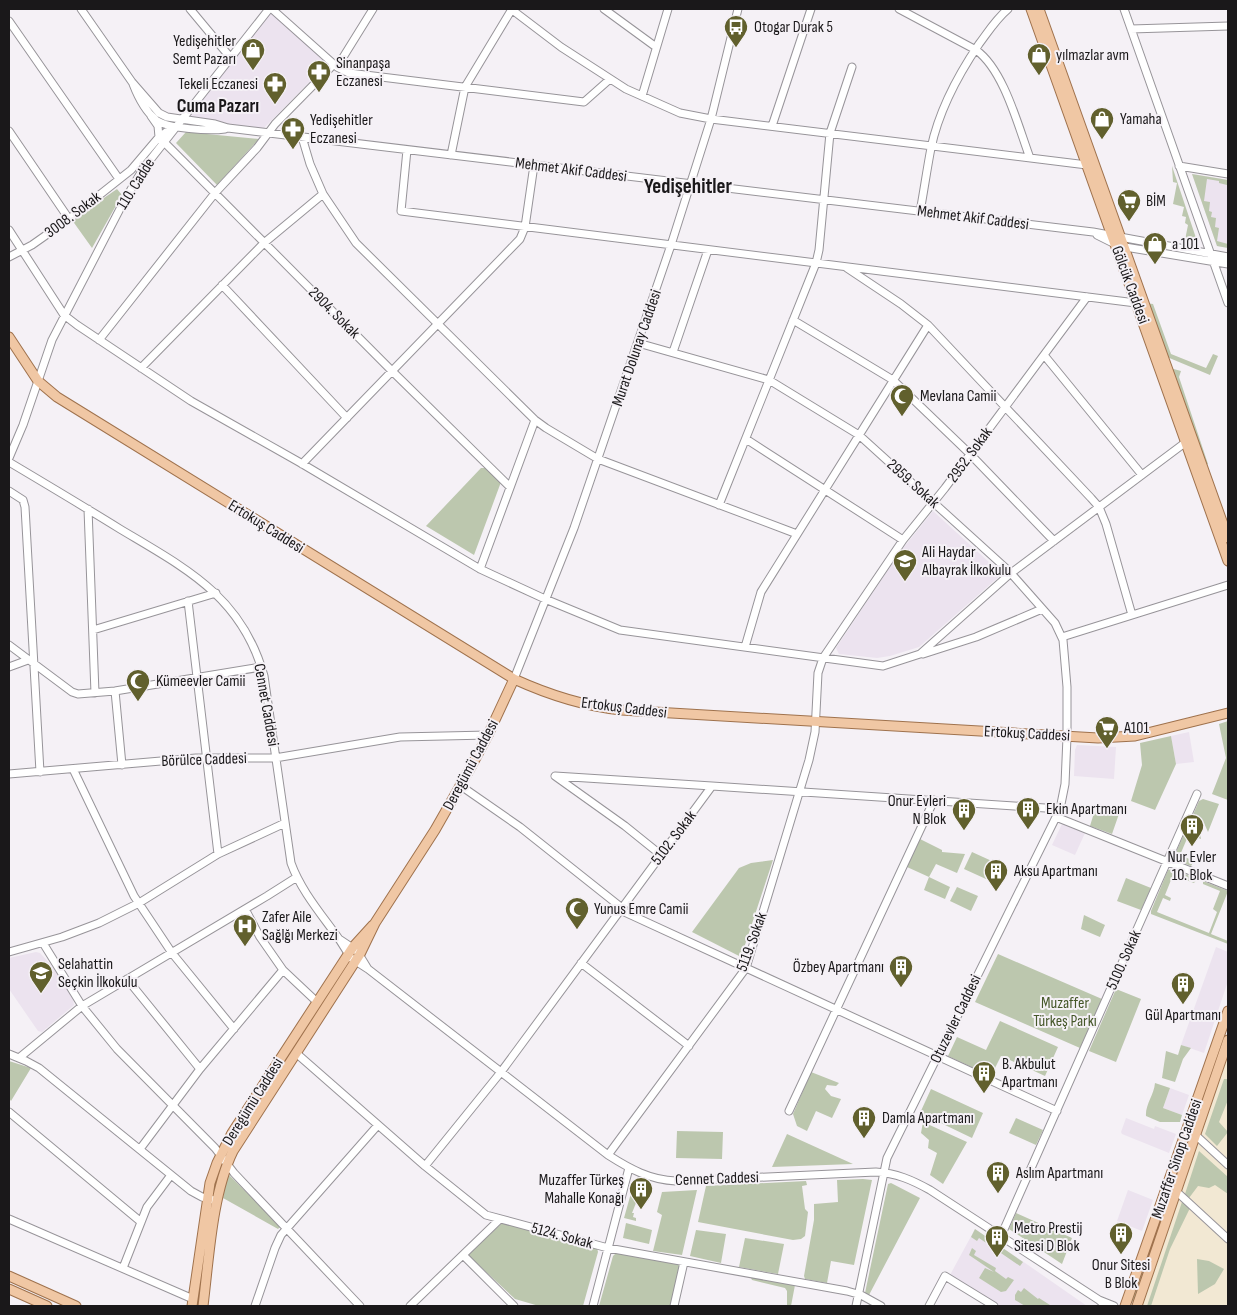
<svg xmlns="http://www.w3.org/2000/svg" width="1237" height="1315" viewBox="0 0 1237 1315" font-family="'Sofia Sans Condensed',sans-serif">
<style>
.built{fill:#ece3ef}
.industrial{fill:#f2e8d3}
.green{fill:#bcc7ae}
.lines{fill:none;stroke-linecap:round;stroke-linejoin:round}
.minor-casing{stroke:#979499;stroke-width:9}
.major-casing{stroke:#9f724d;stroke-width:11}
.minor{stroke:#fff;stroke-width:7}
.major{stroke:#f0c7a4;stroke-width:9}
.labels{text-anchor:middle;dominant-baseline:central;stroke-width:4;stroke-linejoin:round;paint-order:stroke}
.poi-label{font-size:16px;fill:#1a181a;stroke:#f5f1f6;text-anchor:start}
.street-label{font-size:16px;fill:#1a181a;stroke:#f5f1f6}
.park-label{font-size:16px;fill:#455729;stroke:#f5f1f6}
.quarter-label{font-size:19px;font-weight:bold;fill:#1a181a;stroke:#f5f1f6}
.district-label{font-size:21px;font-weight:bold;fill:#1a181a;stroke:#f5f1f6}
</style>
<rect width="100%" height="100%" fill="#f5f1f6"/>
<!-- built -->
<path class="built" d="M271,12l57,51 -64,65 -36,-3 -40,-9z
M1192,174l36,6v68l-11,-2z
M933,511l69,63 -83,73 -29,9 -13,2 -38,-4 -3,-6 64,-96z
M1189,732l5,30 -18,2 -5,-28z
M1077,745l39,2 -2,32 -40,-3 1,-26z
M1062,824l23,9 -10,22 -23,-10z
M1216,947l12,5v29l-24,72 -23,-8z
M36,952l4,1 12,13 21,33 1,6 -32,27 -4,-1 -29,-42v-31z
M1170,1088l19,7 -7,20 -19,-7z
M1126,1118l28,11 1,-3 21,8 -7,19 -47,-19 -1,-2z
M1128,1190l25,10 -11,31 -25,-10z
M975,1229l53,36 59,41h-87l-50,-31z"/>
<!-- industrial -->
<path class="industrial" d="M1228,1056v250h-86l37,-107z"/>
<!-- green -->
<path class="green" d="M186,132l73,7 -42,46 -41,-42z
M1172,166l24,72 -2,3 -9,-1 3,-15 -3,-2 1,-6 -4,-1 2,-9 -11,-3 4,-21 -4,-1z
M1192,174l36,6 -1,5 -8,-2v-2l-12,-2 -3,22 6,1 -1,9 3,1 -1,5 5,1 -1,9 4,1 -2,13 11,3v4l-11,-2z
M117,189l5,6 -30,53 -20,-28z
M1146,303l7,1 18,50 35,14 7,-14 5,2 -8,19 -43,-18z
M1170,368l11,3 -2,6 29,87 -4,2z
M481,468h6l14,14 -27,73 -48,-29z
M1228,721v79l-16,-6 14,-36 -7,-34z
M1171,736l5,28 -21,46 -24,-9 11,-36 -2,-22z
M1203,799l16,5 -11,28 -4,-9 -12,-6 7,-16z
M1097,803l23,8 -8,23 -22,-8z
M1188,825l11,5 2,9 -12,-5 -9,21 14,6 -3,5 -18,-7z
M920,839l22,11v2l23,2 -8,19 -21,-9 -7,13 21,10 -5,12 -21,-9 5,-13 -22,-10z
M972,852l22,10 -8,17 -22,-10z
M773,860l-32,97 -49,-25 47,-64 12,-5z
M1173,869l24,10 -3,4 -21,-8 -8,20 6,3 -1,3 -7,-3 -6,14 52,21 8,-21 -4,-3 7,-18 -17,-7v-3l25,10 -17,43 17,7v3l-77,-30v-3l17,-41z
M1126,878l25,10 -10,22 -24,-9z
M957,887l21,9 -7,15 -21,-10z
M1084,915l21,10 -5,12 -19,-8z
M998,954l104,45 -22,49 -105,-46z
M1116,989l25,10 -25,63 -27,-11z
M1000,1021l58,26 -13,29 -44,-20 -10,20 -43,-20 9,-19 29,13z
M1181,1045l10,3 -8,11 -8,23 -13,-4 4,-27 12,4z
M9,1061l22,7 -20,33 -2,-3z
M811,1072l28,11 -3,3 -9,-1 -2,4 6,7 10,3 -9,19 -16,-7 -9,20 -10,-5 -4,-12z
M1224,1079h4v21l-9,22 9,10 -11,14 -12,-12z
M1155,1083l15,5 -7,20 19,7 -2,7h-20l-14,-6c-1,-11 8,-21 9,-33z
M931,1089l52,24 -11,25 -52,-25z
M1016,1118l27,12 -7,15 -27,-12z
M923,1122l44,20 -24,42 -13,-9 7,-22 -9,-5 1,-8 -8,-7z
M677,1131l46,1 -1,27 -46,-1z
M787,1134l66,30 -81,3z
M1185,1145l4,1 -55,156 -3,-1z
M1199,1151l29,26v17l-13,-9 -6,3 -11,-2 -9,12 -4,-4z
M229,1175l52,51 -3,3 -55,-31 3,-18z
M863,1179l9,1 -18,85 -23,-4 -4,22 -22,-4 -1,-3 10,-56v-16l24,-2 -1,-22z
M806,1181l1,4 -5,1 3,23 3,3 -3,24 -4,3 -8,1 -95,-18 8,-36z
M891,1183l29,15 -51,97 -4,-2 23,-109z
M697,1190l-15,65 -29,-4 9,-36 -5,-3 5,-20z
M649,1192v8l-4,2 -4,-1 -1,3 -4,-1 -4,10h2l-1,4 3,1v3l-12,-3 7,-25z
M1182,1202l8,6 -20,41 -19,57h-4z
M1016,1213l56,25 -10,26 -53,-35z
M502,1223l95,25 1,4 -15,54h-44l-24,-7 -47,-44z
M626,1223l26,7 -3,14 -26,-6z
M975,1229l48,33 -3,4 -41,-28 -2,3 -6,-4z
M696,1230l30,4 -5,29 -31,-7z
M745,1238l39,6 -6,30 -39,-7z
M972,1248l4,3 -2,4 22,13 -1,3 11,8 2,-2 6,3 -8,11 -5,1 -22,-14 6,-10 9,4 -25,-17z
M616,1253l64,11 -9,42h-72l14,-50z
M1197,1259l12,2 15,8 -9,15 -17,10z
M750,1276l45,9 -4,21 -4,-1v-14l-2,-3 -33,-8z
M1024,1288l14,11 1,-1 11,7 -1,1h-24l-10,-6v-5l3,-5 3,2z"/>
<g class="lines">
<!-- minor casing -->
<g class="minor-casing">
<path id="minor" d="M81,9l51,73 27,31 8,4 48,7 13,4 865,104 135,25
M190,9l40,48
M272,9l65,58 12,6 235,29 26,-23
M511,9l50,38 65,42 54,24 31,6 376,46
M604,9l52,38
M899,9l77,41c28,20 42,76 54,108
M1124,9l104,294
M9,21l110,158
M1131,29l97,-3
M337,67l36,-58
M133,84c5,13 12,27 23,36 12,9 54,11 69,9
M642,96l26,-87
M151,116l7,10 1,11 233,234 118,116
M772,126l39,-117
M9,131l60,88
M302,137l8,27 13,30 33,49 179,177 11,8 52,31 199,75
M407,150l-6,61 735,92
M451,155l14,-68 47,-78
M1179,166l49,8
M920,212c4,-22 7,-43 11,-64 8,-38 27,-73 48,-104 9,-12 17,-25 29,-35
M9,230l55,85 13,10 114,76 108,61 181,107 65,30 75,31 263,36 37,-12 91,-81 175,-131
M1097,235l22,11 109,18
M9,257l23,-12 37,-26 62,-49 28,-33 14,-10
M847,268l54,36 27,21 163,173 8,9 7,17 26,91
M222,285l125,133
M793,320l100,60 77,74 84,87
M99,340l116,-147 42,-45 18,-24 59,-60
M638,343l131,37 90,55 150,136 46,52 8,17 4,47v50l-2,47 -5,25 -173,349 -31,148
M673,352l35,-102
M1044,355l98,120
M141,368l123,-125 59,-49
M746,439l157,101
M9,458l14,-33 29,-85 71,-137 20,-34 126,-160
M9,462c37,22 74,44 111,67 65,39 122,67 144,147l27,187c10,28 31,52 48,76
M302,464l218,-225 5,-12 9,-62
M9,491l14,9 2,7 15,265
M719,505l97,-242 3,-13 11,-117 22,-66
M88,509l7,184
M480,569l55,-149
M188,601l30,253
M93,630l123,-37
M1062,637l166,-52
M9,645l63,47 6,2 37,-3 146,-24
M745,647l16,-55 167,-267
M923,654l53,-17 66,-28
M9,667l19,-7
M514,679l60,-151 97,-283 40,-126 27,-110
M115,691l7,74
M73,769l61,127 38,57 62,76
M9,774l187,-16h79l125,-21 88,-2
M461,786l59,41 102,81
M1056,817l172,69
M661,855l-36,-29 -70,-50 157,10
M245,909l15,28 23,33 34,32
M620,910l437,201
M339,939l18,12 11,18 -17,-11z
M43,943l39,63 35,43 98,99 19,25 126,133
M9,952l53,-15 37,-14 40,-20 79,-49 67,-31
M581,963l108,83
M368,969l240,186c22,14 42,25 68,26l200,-9c20,1 36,8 54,18l169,110
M127,979l73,90
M296,1053l129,113 61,49 122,33 239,43 14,4 20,11
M9,1054l17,7 13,7 152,123 11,6 15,4
M19,1058l63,-52 185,-110 30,-19
M789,1111l145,-311
M9,1112l132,110
M1188,1128l40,37
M140,1149l60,-80 83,-99
M608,1155l138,-187 63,-208 6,-28 3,-59 5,-15 80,-118 42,-52 142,-191
M425,1166l76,-94 211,-286 348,23
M1177,1192l51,47
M9,1219l184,80
M1001,1236l196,-442
M463,1255l51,51
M123,1268l24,-61 24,-32
M255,1306l20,-58 6,-13 97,-110
M410,1306l90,-87
M593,1306l36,-138
M674,1306l10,-44
M929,1306l16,-30 49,30
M1106,1306l-7,-6 15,6"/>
</g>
<!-- major casing -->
<g class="major-casing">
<path id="major" d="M1031,9l197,552
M1039,9l189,529
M9,337l29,44 19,16 457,282c35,16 69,27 107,31l477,28 37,-2 93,-23
M9,1276l67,30
M9,1289l38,17
M192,1306l18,-123 7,-20 15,-30 121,-186 20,-22
M203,1306c6,-48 9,-112 30,-155l127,-197 15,-31 60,-93 37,-65 16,-30 26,-56
M1125,1306l103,-295
M1137,1306l91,-266"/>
</g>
<!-- minor -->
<use href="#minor" class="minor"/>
<!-- major -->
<use href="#major" class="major"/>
</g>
<!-- icons -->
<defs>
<g id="bus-pin" transform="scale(1.25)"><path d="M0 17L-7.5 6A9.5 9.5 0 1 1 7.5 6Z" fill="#61602d" stroke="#f5f1f6"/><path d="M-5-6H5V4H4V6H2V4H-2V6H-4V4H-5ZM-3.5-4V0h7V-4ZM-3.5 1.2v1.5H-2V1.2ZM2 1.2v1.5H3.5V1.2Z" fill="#fff"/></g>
<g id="shop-pin" transform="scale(1.25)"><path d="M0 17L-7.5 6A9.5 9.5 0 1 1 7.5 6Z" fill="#61602d" stroke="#f5f1f6"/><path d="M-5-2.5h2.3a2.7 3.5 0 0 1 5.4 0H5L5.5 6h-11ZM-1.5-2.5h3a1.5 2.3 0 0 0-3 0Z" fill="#fff"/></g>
<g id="pharmacy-pin" transform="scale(1.25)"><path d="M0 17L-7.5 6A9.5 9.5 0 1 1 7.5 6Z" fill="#61602d" stroke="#f5f1f6"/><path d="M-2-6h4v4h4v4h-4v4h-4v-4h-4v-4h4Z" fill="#fff"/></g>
<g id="supermarket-pin" transform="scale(1.25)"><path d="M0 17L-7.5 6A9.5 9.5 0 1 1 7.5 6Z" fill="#61602d" stroke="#f5f1f6"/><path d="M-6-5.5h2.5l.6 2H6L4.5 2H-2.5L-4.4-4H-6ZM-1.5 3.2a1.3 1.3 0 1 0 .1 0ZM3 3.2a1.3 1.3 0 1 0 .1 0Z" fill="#fff"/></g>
<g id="mosque-pin" transform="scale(1.25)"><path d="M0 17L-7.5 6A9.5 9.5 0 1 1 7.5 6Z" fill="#61602d" stroke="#f5f1f6"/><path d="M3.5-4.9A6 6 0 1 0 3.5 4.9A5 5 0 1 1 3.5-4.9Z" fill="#fff"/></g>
<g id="school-pin" transform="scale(1.25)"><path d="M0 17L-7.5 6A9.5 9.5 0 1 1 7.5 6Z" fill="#61602d" stroke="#f5f1f6"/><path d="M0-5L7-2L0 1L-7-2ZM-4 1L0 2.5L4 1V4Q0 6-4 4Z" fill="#fff"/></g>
<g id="building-pin" transform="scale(1.25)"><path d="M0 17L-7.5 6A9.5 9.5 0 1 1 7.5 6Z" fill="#61602d" stroke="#f5f1f6"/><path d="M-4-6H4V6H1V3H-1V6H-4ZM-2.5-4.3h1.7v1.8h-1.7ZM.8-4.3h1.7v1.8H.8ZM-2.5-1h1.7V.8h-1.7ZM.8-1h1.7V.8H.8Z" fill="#fff"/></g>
<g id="hospital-pin" transform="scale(1.25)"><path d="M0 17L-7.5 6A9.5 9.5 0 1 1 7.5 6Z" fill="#61602d" stroke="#f5f1f6"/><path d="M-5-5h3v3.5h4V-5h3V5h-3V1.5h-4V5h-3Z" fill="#fff"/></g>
</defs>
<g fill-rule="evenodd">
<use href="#bus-pin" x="736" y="27"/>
<use href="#shop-pin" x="253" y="50"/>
<use href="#shop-pin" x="1039" y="55"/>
<use href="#pharmacy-pin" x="319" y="72"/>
<use href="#pharmacy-pin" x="275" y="84"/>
<use href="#shop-pin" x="1102" y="119"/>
<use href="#pharmacy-pin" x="293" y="129"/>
<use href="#supermarket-pin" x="1129" y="201"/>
<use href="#shop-pin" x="1155" y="244"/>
<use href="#mosque-pin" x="902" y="396"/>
<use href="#school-pin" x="905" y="561"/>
<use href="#mosque-pin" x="138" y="681"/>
<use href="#supermarket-pin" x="1107" y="728"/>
<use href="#building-pin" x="1028" y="809"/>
<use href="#building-pin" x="964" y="810"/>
<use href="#building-pin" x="1192" y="826"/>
<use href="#building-pin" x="996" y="871"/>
<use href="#mosque-pin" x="577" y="909"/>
<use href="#hospital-pin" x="245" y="926"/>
<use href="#building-pin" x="901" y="967"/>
<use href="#school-pin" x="41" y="973"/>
<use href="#building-pin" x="1183" y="984"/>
<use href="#building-pin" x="984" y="1073"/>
<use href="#building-pin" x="864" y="1118"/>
<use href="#building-pin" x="998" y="1173"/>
<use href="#building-pin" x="641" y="1189"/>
<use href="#building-pin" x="1121" y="1234"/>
<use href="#building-pin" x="997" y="1237"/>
</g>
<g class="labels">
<!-- poi labels -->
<g class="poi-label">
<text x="754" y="27">Otogar Durak 5</text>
<text x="236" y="41" text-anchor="end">Yedişehitler<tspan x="236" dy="18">Semt Pazarı</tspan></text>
<text x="1056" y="55">yılmazlar avm</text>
<text x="336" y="63">Sinanpaşa<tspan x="336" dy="18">Eczanesi</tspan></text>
<text x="258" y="84" text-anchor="end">Tekeli Eczanesi</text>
<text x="1120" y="119">Yamaha</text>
<text x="310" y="120">Yedişehitler<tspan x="310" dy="18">Eczanesi</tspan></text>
<text x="1146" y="201">BİM</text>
<text x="1172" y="244">a 101</text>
<text x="920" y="396">Mevlana Camii</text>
<text x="922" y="552">Ali Haydar<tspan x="922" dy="18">Albayrak İlkokulu</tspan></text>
<text x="156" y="681">Kümeevler Camii</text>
<text x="1124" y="728">A101</text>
<text x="946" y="801" text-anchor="end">Onur Evleri<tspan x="946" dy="18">N Blok</tspan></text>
<text x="1046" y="809">Ekin Apartmanı</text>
<text x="1192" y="857" text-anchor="middle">Nur Evler<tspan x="1192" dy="18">10. Blok</tspan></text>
<text x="1014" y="871">Aksu Apartmanı</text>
<text x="594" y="909">Yunus Emre Camii</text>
<text x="262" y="917">Zafer Aile<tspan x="262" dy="18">Sağlğı Merkezi</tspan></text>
<text x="58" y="964">Selahattin<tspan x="58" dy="18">Seçkin İlkokulu</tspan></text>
<text x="884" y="967" text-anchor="end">Özbey Apartmanı</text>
<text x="1183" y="1015" text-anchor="middle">Gül Apartmanı</text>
<text x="1002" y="1064">B. Akbulut<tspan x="1002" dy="18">Apartmanı</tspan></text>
<text x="882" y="1118">Damla Apartmanı</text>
<text x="1016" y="1173">Aslım Apartmanı</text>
<text x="624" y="1180" text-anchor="end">Muzaffer Türkeş<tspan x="624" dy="18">Mahalle Konağı</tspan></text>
<text x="1014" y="1228">Metro Prestij<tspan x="1014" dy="18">Sitesi D Blok</tspan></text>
<text x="1121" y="1265" text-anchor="middle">Onur Sitesi<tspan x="1121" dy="18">B Blok</tspan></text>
</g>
<!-- street labels -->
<g class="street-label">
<text transform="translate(571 170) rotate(7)">Mehmet Akif Caddesi</text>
<text transform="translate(136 184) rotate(-58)">110. Cadde</text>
<text transform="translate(73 215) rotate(-37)">3008. Sokak</text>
<text transform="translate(973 218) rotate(7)">Mehmet Akif Caddesi</text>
<text transform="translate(1130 285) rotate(70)">Gölcük Caddesi</text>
<text transform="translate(334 313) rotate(45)">2904. Sokak</text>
<text transform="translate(637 348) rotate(-71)">Murat Dolunay Caddesi</text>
<text transform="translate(970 455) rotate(-54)">2952. Sokak</text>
<text transform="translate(913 484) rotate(42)">2959. Sokak</text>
<text transform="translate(266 527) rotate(32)">Ertokuş Caddesi</text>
<text transform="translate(266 705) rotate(80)">Cennet Caddesi</text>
<text transform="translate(624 708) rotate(7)">Ertokuş Caddesi</text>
<text transform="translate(1027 734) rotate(3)">Ertokuş Caddesi</text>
<text transform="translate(204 760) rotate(-2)">Börülce Caddesi</text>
<text transform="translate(471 765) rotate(-62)">Deregümü Caddesi</text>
<text transform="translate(674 838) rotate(-53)">5102. Sokak</text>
<text transform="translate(752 942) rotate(-70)">5119. Sokak</text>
<text transform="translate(1124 960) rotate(-66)">5100. Sokak</text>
<text transform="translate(956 1019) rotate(-64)">Otuzevler Caddesi</text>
<text transform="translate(253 1102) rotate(-58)">Deregümü Caddesi</text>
<text transform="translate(1177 1159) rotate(-71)">Muzaffer Sinop Caddesi</text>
<text transform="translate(717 1179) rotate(-2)">Cennet Caddesi</text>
<text transform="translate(562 1236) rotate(15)">5124. Sokak</text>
</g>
<!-- park labels -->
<g class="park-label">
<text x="1065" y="1003">Muzaffer<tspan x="1065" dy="18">Türkeş Parkı</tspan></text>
</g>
<!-- quarter labels -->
<g class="quarter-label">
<text x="218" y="106">Cuma Pazarı</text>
</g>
<!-- district labels -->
<g class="district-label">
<text x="688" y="186">Yedişehitler</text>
</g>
</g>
<!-- border -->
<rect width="1237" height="1315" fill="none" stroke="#1a181a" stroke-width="20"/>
</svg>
